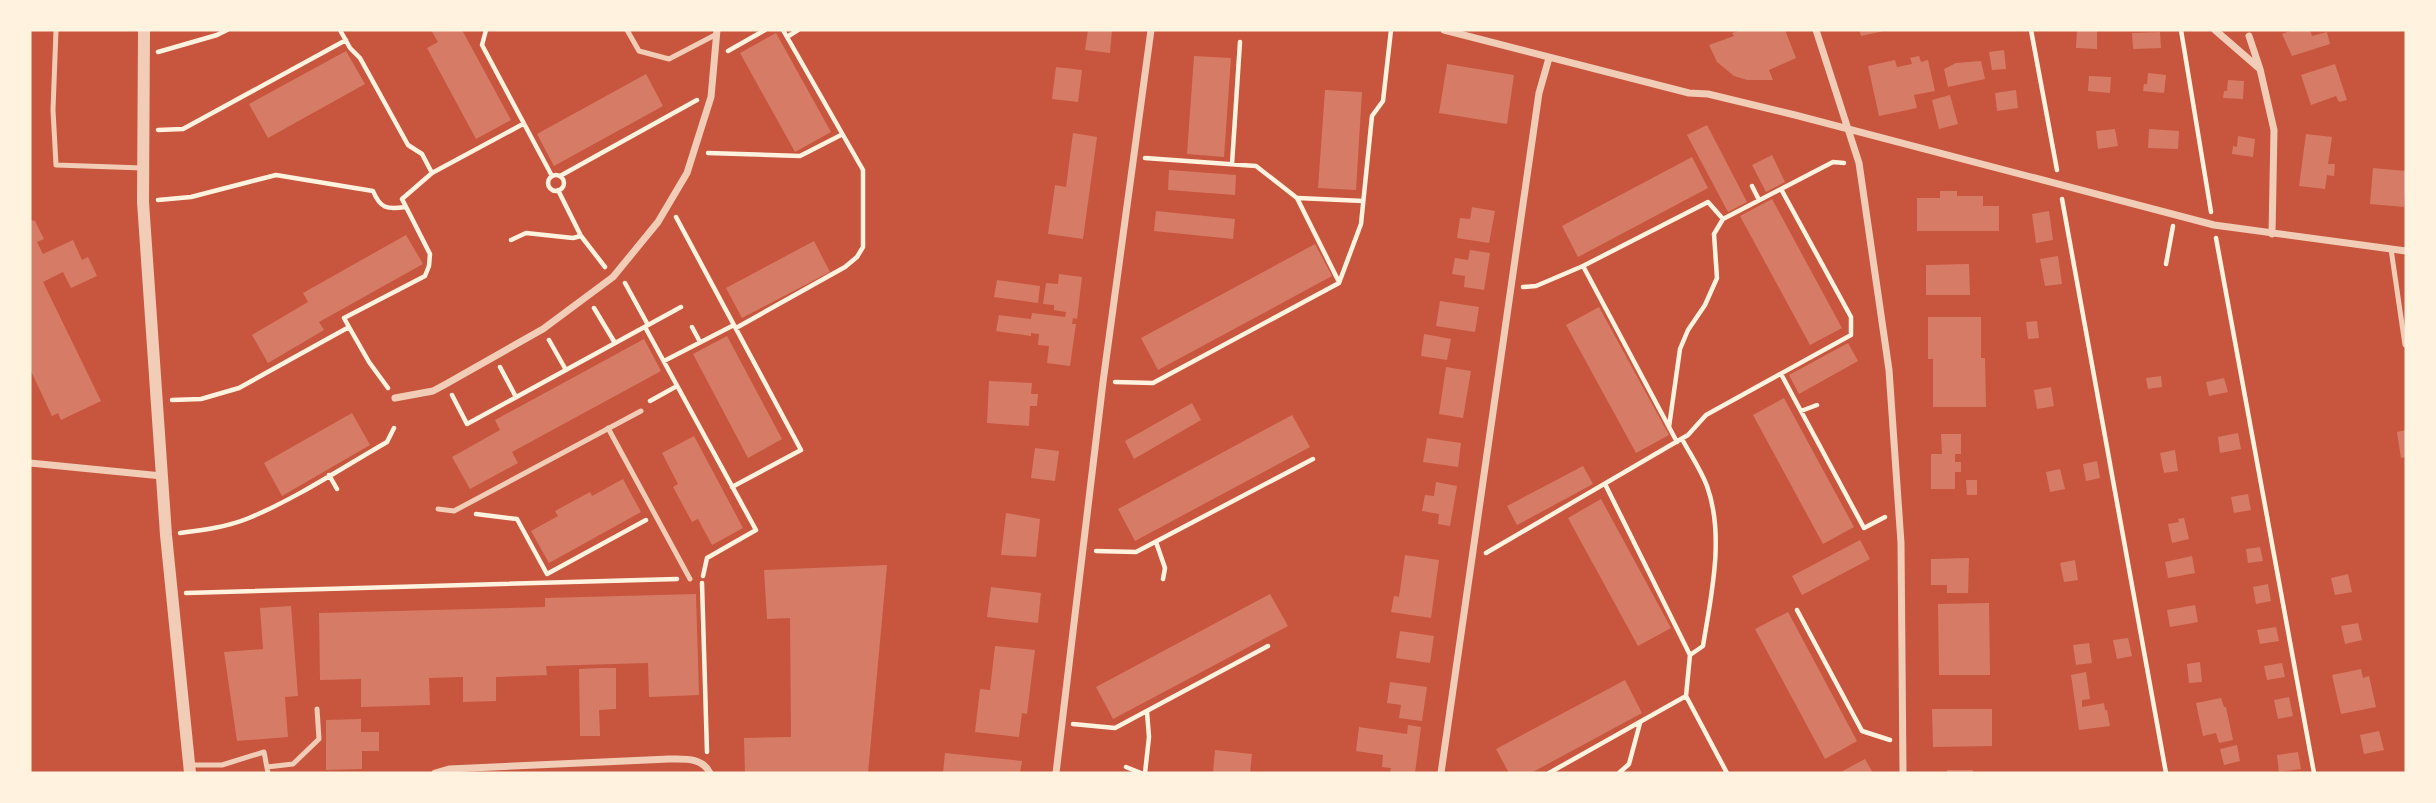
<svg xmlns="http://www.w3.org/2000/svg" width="2436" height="803" viewBox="0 0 2436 803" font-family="'Asap Condensed',sans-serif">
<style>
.building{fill:#d67c66}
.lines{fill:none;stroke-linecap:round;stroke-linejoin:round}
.path{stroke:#fff3e0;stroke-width:4.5}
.service{stroke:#f1ccb7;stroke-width:5}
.minor{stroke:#f1ccb7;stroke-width:7}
.tertiary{stroke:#f1ccb7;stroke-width:12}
</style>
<rect width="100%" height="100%" fill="#c8553d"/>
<!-- building -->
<path class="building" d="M431,30h31l49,90 -35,19 -49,-91 11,-6z
M1088,30h24l-2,23 -25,-3z
M1741,30h44l11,28 -27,12 4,10h-26l-13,-4 -17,-14 -8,-17 25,-9 -2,-3z
M1859,30h25v1l-23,5z
M2077,30l20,1v18l-21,-1z
M2293,30h17l2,6 15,-4 3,12 -38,12 -10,-22z
M2160,32l1,16 -28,1 -1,-16z
M776,33l55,99 -36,20 -55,-99z
M2004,50l2,19 -14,1 -3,-18z
M346,51l19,33 -97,54 -19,-34z
M1194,56l37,2 -7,99 -37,-3z
M1919,56l2,6 7,-2 7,31 -21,4 3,13 -38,8 -11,-50 27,-6 2,7 15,-3 -2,-6z
M1981,61l4,18 -37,8 -4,-18 12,-6z
M1447,64l67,11 -7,49 -68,-11z
M2335,64l12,36 -8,2 -3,-6 -25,9 -10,-30z
M1056,67l26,3 -4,32 -26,-3z
M2148,73l18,2 -2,18 -21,-2 1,-7h3z
M646,74l17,32 -109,60 -17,-32z
M2089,76l22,1 -1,16 -22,-2z
M2228,80l16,1 -1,18 -20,-1 1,-7h3z
M1325,90l37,2 -6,98 -38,-2z
M2016,90l2,18 -21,3 -2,-18z
M1950,95l8,29 -19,5 -7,-29z
M1707,125l40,77 -19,10 -41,-77z
M2115,129l3,17 -20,3 -2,-18z
M2149,129l30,2 -1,18 -30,-1z
M1073,133l24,4 -14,102 -35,-5 7,-49 11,2z
M2306,134l26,3 -4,27h7l-1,12 -7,-1 -2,14 -26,-3z
M2238,136l17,3 -2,18 -21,-3 1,-8 4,1z
M1772,155l13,27 -19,10 -14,-27z
M1692,157l16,31 -130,69 -16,-31z
M2373,168l33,3 -2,36 -34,-3z
M1169,170l67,5 -1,20 -67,-5z
M1940,191h17v5h26v10h16v25h-82v-33h23z
M1772,199l70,129 -32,17 -70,-129z
M1472,207l23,4 -6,32 -32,-5 3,-20 10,1z
M1156,211l79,8 -2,20 -79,-8z
M2049,211l4,29 -17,3 -4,-29z
M30,220l5,1 9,18 -7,3 6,12 30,-14 9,20 6,-3 9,19 -26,12 -8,-16 -20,10 58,119 -40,19 -3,-7 -6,3 -22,-47z
M406,235l17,29 -104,58 5,8 -56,33 -16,-28 56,-33 -5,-9z
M814,241l16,31 -88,46 -16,-30z
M1315,244l17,32 -174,94 -17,-32z
M1470,250l20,3 -6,37 -20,-3 1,-11 -13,-2 3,-16 13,2z
M2058,256l4,28 -17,2 -5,-27z
M1969,264l1,31h-44v-30z
M1059,274l23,3 -5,42 -4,-1 -1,6h4l-6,42 -23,-3 2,-17 -11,-1 1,-11 -8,-1v3l-35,-5 3,-16 32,4 1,-6 33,4 1,-5 -12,-2v-5l-11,-1 3,-21 12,1z
M997,280l43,6 -2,17 -44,-6z
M1440,301l39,6 -4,25 -39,-6z
M1599,307l70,128 -33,18 -70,-128z
M1928,317h53v41h4l1,49h-53v-48h-5z
M2037,321l2,17 -11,1 -2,-17z
M1424,334l27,5 -4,21 -26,-4z
M727,336l55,103 -34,19 -55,-104z
M644,339l17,32 -149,81 6,11 -48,26 -18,-32 48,-27 -5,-10z
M1848,343l10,18 -59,33 -10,-19z
M1446,367l25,4 -8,47 -24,-4z
M2161,376l1,11 -14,2 -2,-11z
M2224,378l4,14 -19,4 -3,-14z
M989,381l43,2 -1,11h7l-1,12h-7l-1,20 -42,-3z
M2051,387l3,19 -17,3 -3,-19z
M1784,398l70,129 -31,17 -70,-129z
M1192,403l9,17 -67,39 -9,-18z
M352,413l18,32 -88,51 -18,-33z
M1292,415l18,32 -175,94 -17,-32z
M2406,430v27l-5,1 -4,-26z
M2238,433l3,16 -21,4 -2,-16z
M1941,434h20v20h-6v8h6v10h-6v17h-24v-35h11z
M694,436l49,92 -31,17 -14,-26 -6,3 -19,-35 5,-3 -16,-31z
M1427,438l34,5 -3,24 -35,-5z
M1035,448l24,3 -4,30 -24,-3z
M2175,450l3,21 -14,2 -4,-20z
M2097,461l3,17 -14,3 -3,-17z
M1583,466l10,18 -76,41 -10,-19z
M2060,469l5,20 -15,3 -4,-20z
M623,479l18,33 -92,51 -18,-32 27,-15 -3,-5 35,-19 2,4z
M1966,480h11v15h-10z
M1436,482l21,4 -7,40 -12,-2 1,-10 -17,-3 3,-16 9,1z
M2248,494l3,16 -17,3 -3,-16z
M1601,499l70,129 -33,18 -70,-128z
M1006,513l34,6 -4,38 -35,-2z
M2184,518l5,21 -17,4 -4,-19 11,-2 -1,-3z
M1860,540l10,19 -68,36 -10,-19z
M2260,547l3,14 -15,2 -2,-14z
M1405,555l34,5 -8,58 -40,-6 3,-16 5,1z
M2192,556l3,17 -27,5 -3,-16z
M1969,558l-1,35h-21v-8h-16v-26z
M2075,560l3,20 -14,2 -4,-19z
M887,565l-19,208h-123l-1,-35 47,-1 -1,-119 -23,1 -3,-49z
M2348,574l4,18 -17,3 -4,-17z
M2268,584l3,17 -15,3 -3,-17z
M991,587l50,6 -3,30 -51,-6z
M696,594l3,101 -50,2 -1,-34 -102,3 1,9 -51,2v24l-33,1v-25l-34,1 1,27 -69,2v-28l-41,1 -1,-67 226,-6v-9z
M1270,594l18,32 -175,93 -17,-32z
M1989,603l1,72h-51l-1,-71z
M2195,605l3,17 -28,5 -3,-17z
M291,606l7,90 -13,1 3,40 -51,4 -13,-89 39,-3 -3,-41z
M1788,612l69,129 -32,18 -70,-130z
M2358,623l4,17 -17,4 -4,-18z
M2276,627l3,14 -19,3 -3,-14z
M1400,631l34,5 -4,27 -34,-5z
M2128,638l4,18 -15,3 -4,-19z
M2089,643l3,20 -16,2 -3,-20z
M995,646l40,4 -8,64 -5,-1 -3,24 -44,-5 5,-43 10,1z
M2200,662l2,20 -13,1 -2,-19z
M2282,663l3,14 -18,3 -3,-14z
M599,668h17v41l-17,1 1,26h-20l-1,-67z
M2361,669l2,9 6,-2 7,31 -35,7 -9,-39z
M2086,672l4,27 -8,1v7l22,-4 1,7h2l3,16 -31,4 -8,-55z
M1625,680l17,33 -111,60h-22l-13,-24z
M1390,682l37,5 -5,34 -23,-3 2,-13 -14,-2z
M2289,697l4,19 -15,3 -4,-19z
M2221,698l3,9h2l7,33 -14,3 -3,-10 -13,3 -7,-33z
M1932,709h60v37l-59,1z
M361,719v13h18v19h-17v18l-36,1v-50z
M1408,725l13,2 -6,46h-25l1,-5 -9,-1 1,-12 -27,-4 3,-24 48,7z
M2379,731l5,19 -20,4 -4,-19z
M2237,745l3,16 -16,4 -4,-16z
M1215,750l37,4 -2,19h-37z
M2298,752l3,17 -22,3 -2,-17z
M945,753l77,8 -2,12h-77z
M1865,759l8,14h-34z
M1947,770h26v3h-26z"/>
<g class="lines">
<!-- path -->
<path class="path" d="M340,30l10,18 10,10 48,87 14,9 10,19
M486,30l-4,15 70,131
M2031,30l26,140
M2181,30l30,182
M787,37l11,-7
M728,51l37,-21
M158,52l59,-17 10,-5
M158,130l25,-1 163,-89
M708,153l92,3 41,-21
M1145,158l111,8 41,32 42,84
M1232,164l8,-122
M548 183a8 8 0 1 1 16 0a8 8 0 1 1-16 0Z
M560,176l137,-76
M1752,186l7,14
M558,190l23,46 24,31
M1298,198l65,3
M2062,199l104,574
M158,200l33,-3 85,-22 97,16c7,17 14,19 32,16
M676,217l125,233 -69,37
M2216,238l98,535
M511,240l15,-7 47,5 8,-2
M2166,264l7,-38
M1583,266l94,176
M625,283l23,42
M1523,287l13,-1 47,-20 125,-64 15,17 58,-30
M594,308l21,35
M349,327l20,35 19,26
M645,327l111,203 -49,28 -4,18
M692,327l8,15
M736,328l109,-61 12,-10 6,-10v-77l-80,-140
M549,340l17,30
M664,361l70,-36
M500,367l16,30
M1781,374l83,154 21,-11
M1115,382l38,1 186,-100 22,-59 11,-108 11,-15 8,-71
M452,395l15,29 214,-117
M172,400l29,-1 38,-11 110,-61 -5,-9 81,-42 4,-10 1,-12 -28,-55 30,-26 91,-49
M650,401l27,-15
M1801,411l16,-6
M1669,427l11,-78 8,-19 17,-25 12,-27 -3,-44 9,-15
M1682,439c8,15 19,31 25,47 18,50 4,110 -4,160l-13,9
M329,475l8,14
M476,514l41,5 30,55 99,-54
M180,533c24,-3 47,-6 69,-15 48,-20 93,-50 138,-76l7,-14
M1156,542l9,26 -2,11
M1096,551l40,1 177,-93
M1486,553l202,-118 18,-20 145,-80v-18l-70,-128 52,-27 11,1
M702,583l5,169
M186,593l491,-14
M1797,610l65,121 28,9
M1686,696l41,77
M1073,724l42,4 153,-82
M1126,767l15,6
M1145,773l4,-36 -2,-25
M1549,773l137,-77 4,-41 -85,-171
M1619,773l10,-9 11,-41"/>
<!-- service -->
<path class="service" d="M56,30l-3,80 3,55 87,3
M627,30l12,21 30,8 48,-25
M2391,249l14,96
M608,428l82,151
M438,509l16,2 187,-100
M190,765h32l42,-13 4,21
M267,767l26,-3 26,-25 -2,-30"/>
<!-- minor -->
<path class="minor" d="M1444,30l245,63 19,1 87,21 419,110 192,26
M1816,30l43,133 30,207 12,173 2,230
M2215,30l45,39 14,61 -2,104
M2249,36l11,33
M395,398l38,-7 13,-7 97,-55 70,-52 45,-55 29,-49 24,-76 6,-67
M30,463l132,13
M435,773l14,-4 220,-10c16,0 33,-2 41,14
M1056,773l47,-391 48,-352
M1441,773l98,-680 10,-35"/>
<!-- tertiary -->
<path class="tertiary" d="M144,30l-1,172 23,333 24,238"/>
</g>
<!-- border -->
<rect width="2436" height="803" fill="none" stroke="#fff3e0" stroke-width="63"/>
</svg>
